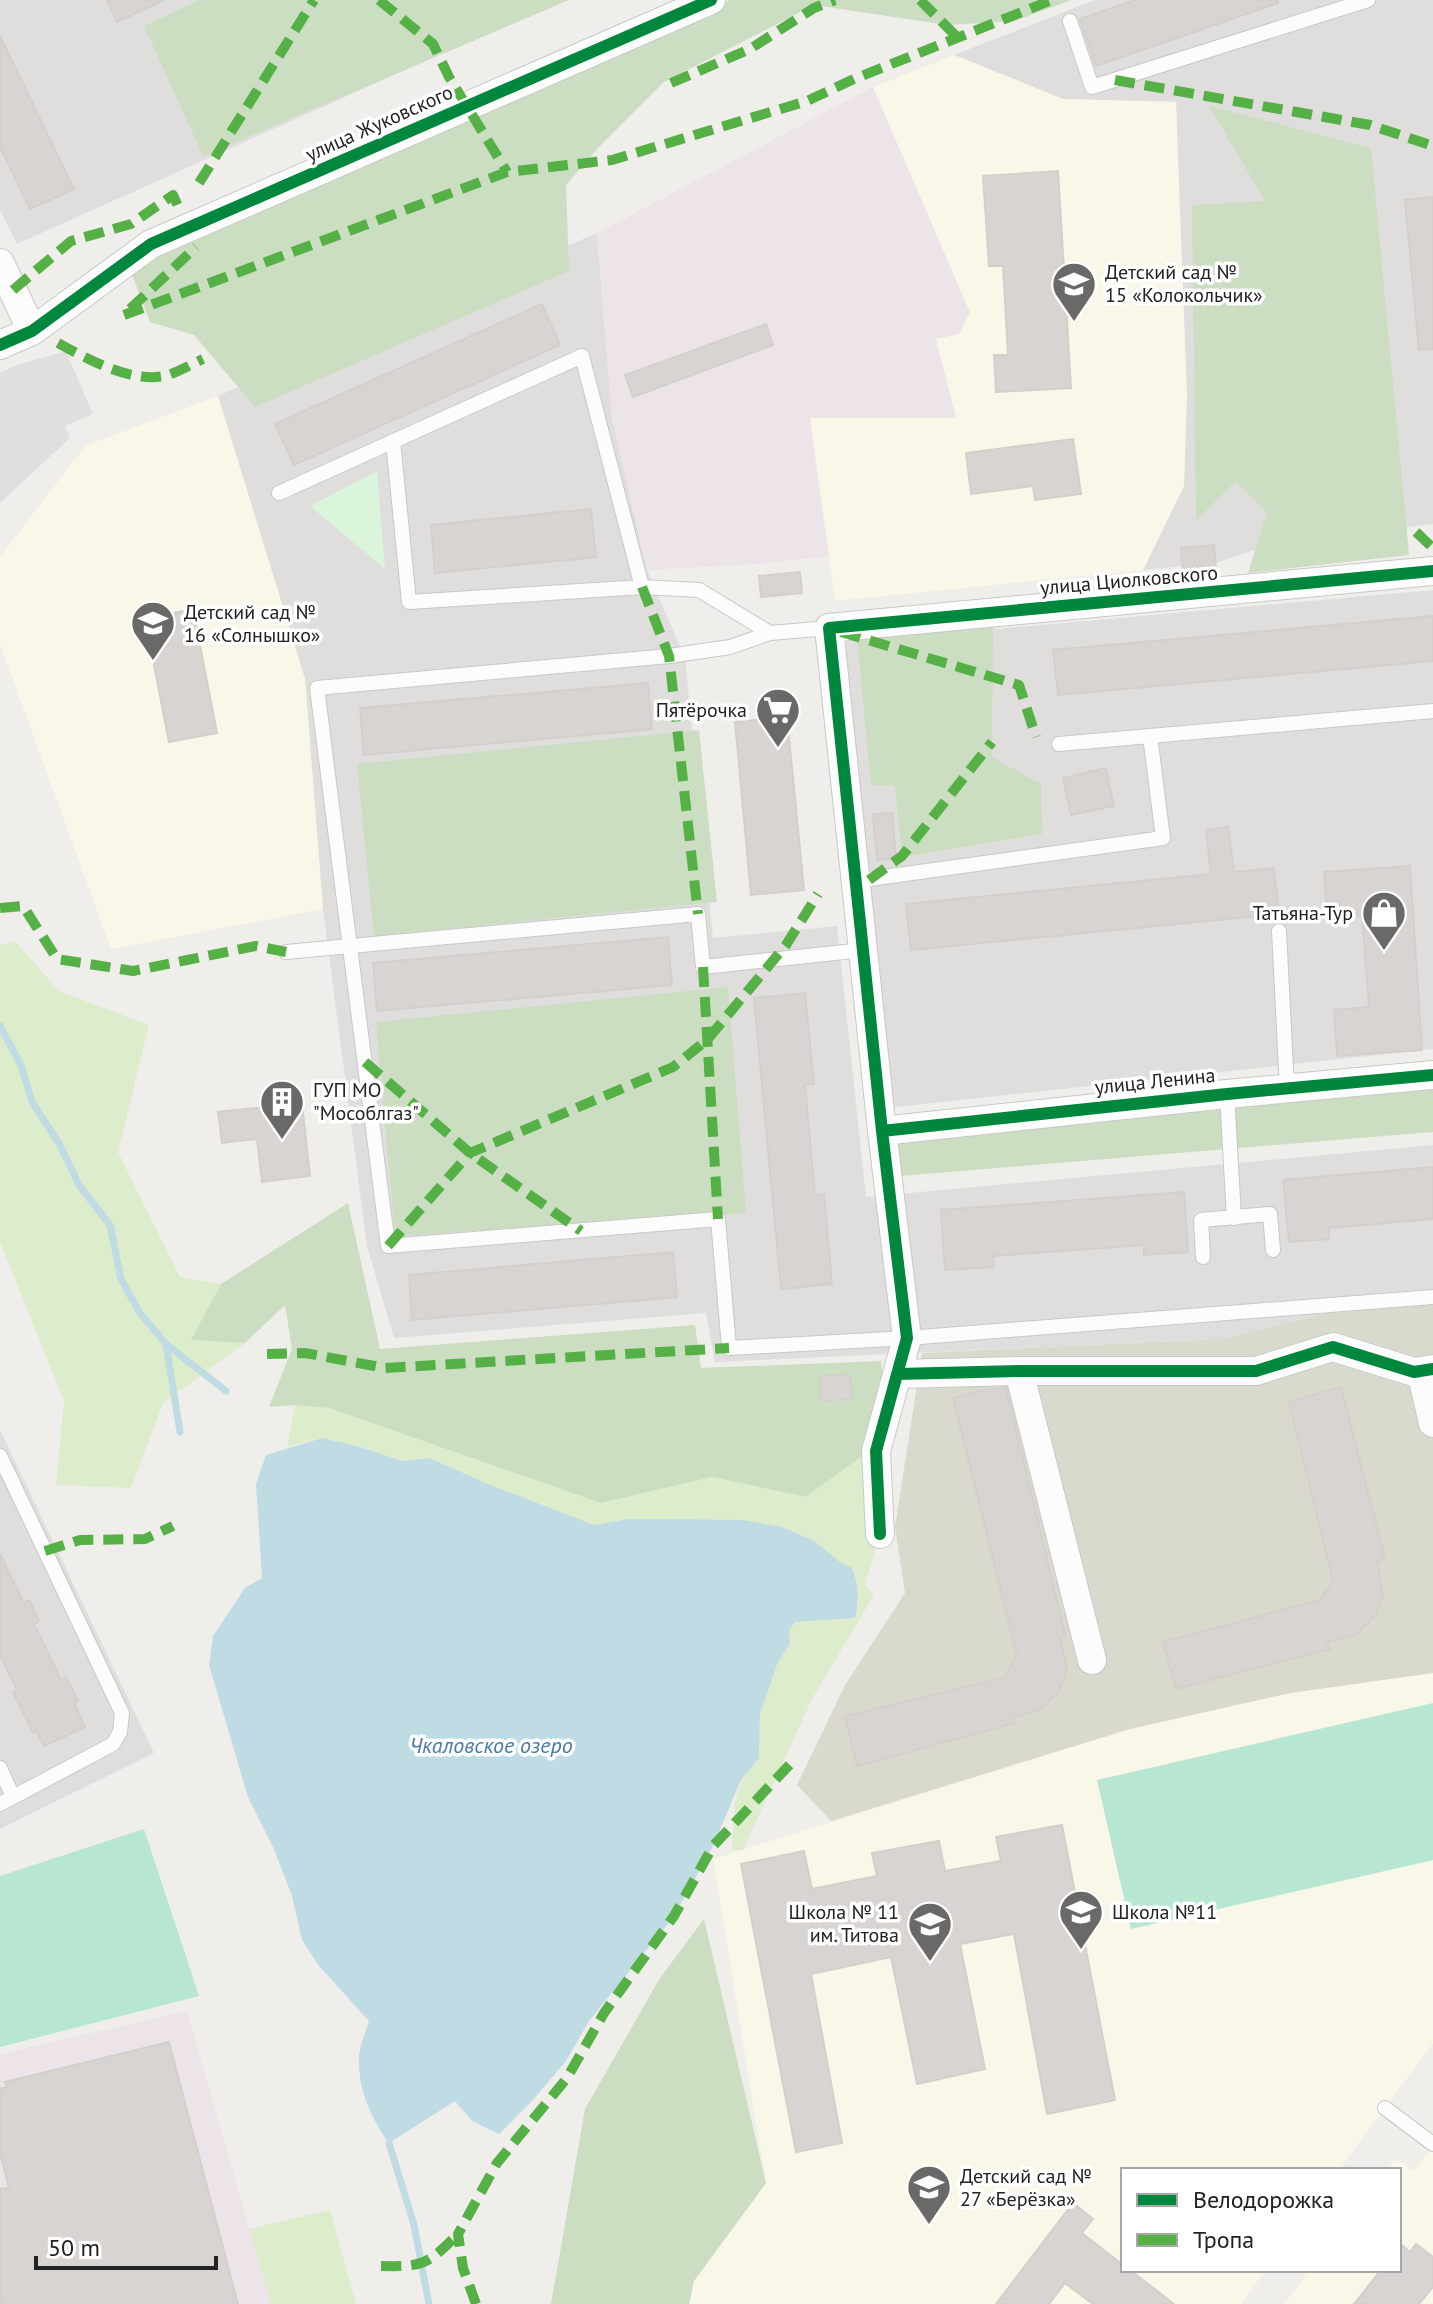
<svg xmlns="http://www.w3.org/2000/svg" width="1433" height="2304" viewBox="0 0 1433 2304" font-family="'PT Sans',sans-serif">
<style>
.residential{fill:#dfdedc}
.industrial{fill:#ede4e9}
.education{fill:#f8f7e8}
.construction{fill:#d9d9cd}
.grass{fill:#ddeccb}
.forest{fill:#cbdec1}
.park{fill:#daf5da}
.pitch{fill:#b7e6d2}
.parking{fill:#e0dfde}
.water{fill:#bfdbe3}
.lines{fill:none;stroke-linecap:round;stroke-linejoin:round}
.stream{stroke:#bfdbe3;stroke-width:7}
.building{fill:#d7d4d2;stroke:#d3d0cc;stroke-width:2}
.service-casing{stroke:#c9c8c7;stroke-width:16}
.minor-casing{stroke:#c9c8c7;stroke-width:30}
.service{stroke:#fdfcfc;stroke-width:14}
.minor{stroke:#fdfcfc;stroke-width:28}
.quiet{stroke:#55b145;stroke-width:10;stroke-dasharray:20 10;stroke-linecap:butt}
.cycleway-casing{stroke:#fff;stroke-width:17}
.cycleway{stroke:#00873e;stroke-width:12}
.labels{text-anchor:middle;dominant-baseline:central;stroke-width:7;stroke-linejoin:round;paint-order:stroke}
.street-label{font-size:20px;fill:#222;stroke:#fff}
.poi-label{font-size:20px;fill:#222;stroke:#fff;text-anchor:start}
.water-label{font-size:22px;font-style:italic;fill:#4a7aab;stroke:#fff}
</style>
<rect width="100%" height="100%" fill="#f0eeeb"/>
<!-- residential -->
<path class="residential" d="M0,0h561l-544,244 -17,-34z
M1095,0h338v524l-144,15 -74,24 -72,7 41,-84 -8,-384 -113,-3 -109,-44z
M597,233l15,185 35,152 38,88 28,280 124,-12 29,271 567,-52v159l-92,6 -121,29 -505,23 -9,-49 -312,25 -27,-92 -44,-337 -18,-230 -87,-283z
M1433,590v459l-546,59 -48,-465z
M0,1430l154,323 -154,76z"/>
<!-- industrial -->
<path class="industrial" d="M873,87l97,226 -11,21 -23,5 21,79 -147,1 21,137 -73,8 -111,6 -35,-152 -15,-185z
M187,2011l84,293h-271v-250z"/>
<!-- education -->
<path class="education" d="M954,55l109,44 113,3 11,294 -3,90 -41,84 -308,31 -25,-183h146l-20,-79 23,-5 11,-22 -97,-225z
M218,396l87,283 18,230 -212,40 -111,-305v-87l85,-111z
M1433,1673v370l-94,127h-216v100h143l-25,34h-552l5,-23 72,-98 -53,-324 417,-130 160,-36z
M1430,2148l3,2v154h-149l26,-34h89v-100h-13l9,-12 19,13z"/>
<!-- construction -->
<path class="construction" d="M1433,1304v369l-143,20 -160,36 -299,92 -34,-36 48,-100 60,-92 -10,-66 27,-174 298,-14 121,-29z"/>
<!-- grass -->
<path class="grass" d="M15,941l44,50 90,34 -31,127 62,125 41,7 -29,56 53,3 -82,60 -32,85 -75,-3 8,-84 -64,-159v-297z
M295,1405l34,3 272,95 111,-26 94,20 63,-47 11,84 -15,50 9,11 -62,104 -69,151h-11l3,-47 6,-23 18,-22 1,-44 18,-52 12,-18 -2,-13 7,-9 60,-4 4,-13 -7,-37 -12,-6 -26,-21 -72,-21 -113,-1 -35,6 -110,-42 -54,-25 -27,3 -46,-15 -35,-8 -35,9z
M330,2210l26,94h-85l-22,-75z"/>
<!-- forest -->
<path class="forest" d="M200,0h369l-366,156 -59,-130z
M730,0h342l-58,21 -67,4 -133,-20 -150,77 -67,67 -31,36 3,86 -314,136 -61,-72 -44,-13 -20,-53 23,-19z
M1209,106l162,42 38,407 -161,18 19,-60 -31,-32 -40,40 -4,-316 73,-4z
M993,626l-1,131 49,27 1,50 -140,23 -7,-71 -24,-1 -14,-148z
M699,730l18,172 -343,34 -17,-172z
M728,987l18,226 -351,23 -19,-214z
M1433,1087v45l-533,44 -4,-35z
M348,1203l32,146 315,-24 6,43 180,-7 6,59 -17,30 -64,47 -94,-20 -111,26 -272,-95 -34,-3 -26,2 23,-58 -7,-44 -40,38 -54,-3 30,-56z
M704,1919l62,264 -72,98 -5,23h-138l34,-195 75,-131z"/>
<!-- park -->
<path class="park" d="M377,471l8,98 -75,-63z"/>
<!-- pitch -->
<path class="pitch" d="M1433,1703v157l-302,69 -34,-149z
M144,1829l55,167 -199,51v-171z"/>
<!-- parking -->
<path class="parking" d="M66,351l27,63 -28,12 5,12 -70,65v-130l17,-8z
M1378,748l7,77 -118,11 -7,-77z"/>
<!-- water -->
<path class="water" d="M322,1438l35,8 46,15 27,-3 55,25 109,42 35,-6h43l70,1 40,7 32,14 26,21 12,6c6,16 8,33 3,50l-60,4 -6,8 1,14 -12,18 -18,52 -1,44 -18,22 -28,66 -39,70 -85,105 -23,40 -34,40 -33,33 -27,-13 -17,-20 -66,42c-18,-25 -31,-53 -30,-85 0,-12 7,-26 10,-37l-50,-55 -17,-26 -10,-44 -18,-47 -26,-52 -39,-132 4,-29 32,-48 17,-10 -6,-94 10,-29z"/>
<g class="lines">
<!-- stream -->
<path class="stream" d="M0,1026l21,39 11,37 28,43 19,40 31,40 11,54 19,34 26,31 60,47
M166,1344l14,88
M389,2143l25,82 15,79"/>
</g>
<!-- building -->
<path class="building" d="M107,0h57l-47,22z
M1135,0h143v3l-182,63 -16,-47z
M0,36l74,153 -44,20 -30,-62z
M1058,171l13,217 -75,4 -2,-37h14l-5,-89h-14l-6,-90z
M1433,197v152l-14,1 -14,-150z
M542,304l18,41 -266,120 -19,-41z
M766,324l7,21 -140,52 -8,-22z
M1073,439l8,55 -46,6 -2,-14 -62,8 -5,-41z
M591,509l5,48 -161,16 -4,-48z
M1214,545l2,23 -33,2 -2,-22z
M800,572l2,21 -41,4 -2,-21z
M193,609l24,124 -48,9 -24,-123z
M1433,616v45l-375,34 -5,-45z
M648,683l4,46 -288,26 -4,-47z
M787,717l17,173 -53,5 -16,-173z
M1106,768l8,38 -43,9 -8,-37z
M892,813l4,45 -19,2 -4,-46z
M1228,827l6,45 40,-4 5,46 -368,36 -5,-46 305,-30 -5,-44z
M1410,866l12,184 -85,6 -3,-46 35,-3 -7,-91 -35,2 -3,-46z
M668,937l4,48 -295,26 -4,-48z
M805,993l9,91h-9l10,111 9,-1 8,90 -51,5 -27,-291z
M302,1103l8,73 -48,6 -5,-43 -35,4 -4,-31z
M1433,1167v52l-104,9v11l-40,3 -6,-62z
M1184,1192l4,60 -44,3v-10l-151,11 1,11 -49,3 -4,-60z
M673,1252l4,45 -265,23 -3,-45z
M850,1374l2,25 -31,2 -1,-25z
M1341,1387l44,172 -8,3 6,33 -8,21 -18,18 -30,8 3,7 -154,40 -13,-47 157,-42 13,-20 -44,-178z
M1006,1388l59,247 -5,3 7,31 -8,22 -17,18 -29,9 2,5 -158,43 -12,-50 159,-38 13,-22 -64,-258 37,-9z
M0,1554l24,49 5,-3 10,21 -5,3 27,56 5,-3 12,24 -4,2 11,24 -41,19 -8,-16 -3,2 -20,-40 4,-2 -17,-35z
M1062,1825l53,275 -68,14 -33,-180 -54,10 25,125 -68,15 -26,-127 -80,17 31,169 -46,9 -55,-288 63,-13 8,38 65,-13 -5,-23 67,-12 6,30 56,-10 -5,-24z
M169,2042l69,262h-238v-115l9,-1 -9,-35v-64l7,-2 -2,-5z
M1073,2203l20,16 -11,14 41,32v5h7l44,34h-81l-28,-21 -16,21h-53z
M1399,2243l11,9 6,-8 17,13v30l-14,17h-65l27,-34h18z"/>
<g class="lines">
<!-- service casing -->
<g class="service-casing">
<path id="service" d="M1070,21l22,66 276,-87
M393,441l16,161 233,-15 57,3 71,43
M279,493l303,-137 60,231
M829,628l-59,5 -40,14 -61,9 -352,32 71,558 330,-27 11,129 178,-10 526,-41
M1059,744l374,-33
M855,881l308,-43 -13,-102
M1279,931l8,158
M286,952l412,-38 5,53 160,-17
M1227,1094l7,124
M1203,1257l-2,-37 69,-6 3,36
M0,1456l122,257 -2,19 -7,12 -113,60
M0,1768l13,29
M1385,2108l48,36"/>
</g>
<!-- minor casing -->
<g class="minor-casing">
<path id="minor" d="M0,263l32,68
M0,345l32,-14 119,-87 560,-244
M882,1131l345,-37 206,-19
M1019,1371l73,289
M1421,1371l12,52
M897,1374l122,-3h237l77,-24 81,25 19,-3
M880,1534l-4,-83 31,-113 -25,-207 -53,-503 604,-57"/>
</g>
<!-- service -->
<use href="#service" class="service"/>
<!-- minor -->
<use href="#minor" class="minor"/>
<!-- quiet -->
<path class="quiet" d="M379,0l54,44 16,33 58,95
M920,0l37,37
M1115,80l255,45 63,21
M671,83l79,-34 64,-41 21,-8
M199,183l115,-183
M13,290l58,-49 60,-17 42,-29 8,18
M130,309l66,-62
M124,315l383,-143 105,-12 195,-59 47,-22 198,-79
M58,343c29,16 76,42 110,32 12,-4 24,-11 35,-16
M1416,532l17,16
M642,587l27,69 29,258
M841,632l178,53 17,52
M869,880l33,-24 90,-114
M0,908l23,-2 34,53 76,12 123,-25 30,6
M703,967l15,252
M365,1062l105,91 111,78
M388,1246l82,-93 203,-86 34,-27 79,-95 32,-51
M267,1354l38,-1 80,15 344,-20
M45,1551l35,-11 65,-1 28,-13
M381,2266c43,1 47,-2 77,-32
M476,2304l-13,-36 -5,-34 39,-71 70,-85 37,-65 70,-97 39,-70 82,-87"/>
<!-- cycleway casing -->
<g class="cycleway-casing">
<path id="cycleway" d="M0,345l32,-14 119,-87 560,-244
M882,1131l345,-37 206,-19
M897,1374l122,-3h237l77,-24 81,25 19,-3
M880,1534l-4,-83 31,-113 -25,-207 -53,-503 604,-57"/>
</g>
<!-- cycleway -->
<use href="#cycleway" class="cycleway"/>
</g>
<!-- icons -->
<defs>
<g id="school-pin" transform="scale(2.3)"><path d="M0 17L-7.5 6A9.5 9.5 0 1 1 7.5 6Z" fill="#6a6968" stroke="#fff"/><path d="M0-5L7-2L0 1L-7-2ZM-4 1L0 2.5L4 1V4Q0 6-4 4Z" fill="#fff"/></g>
<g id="supermarket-pin" transform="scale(2.3)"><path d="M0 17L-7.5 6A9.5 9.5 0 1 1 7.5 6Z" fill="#6a6968" stroke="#fff"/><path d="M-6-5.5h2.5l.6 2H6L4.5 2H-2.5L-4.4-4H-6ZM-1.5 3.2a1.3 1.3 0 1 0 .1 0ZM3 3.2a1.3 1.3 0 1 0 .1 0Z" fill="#fff"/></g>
<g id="shop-pin" transform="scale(2.3)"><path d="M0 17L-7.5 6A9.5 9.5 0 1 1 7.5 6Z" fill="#6a6968" stroke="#fff"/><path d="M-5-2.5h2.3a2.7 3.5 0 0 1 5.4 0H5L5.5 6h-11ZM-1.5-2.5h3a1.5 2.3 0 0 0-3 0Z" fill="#fff"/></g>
<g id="building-pin" transform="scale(2.3)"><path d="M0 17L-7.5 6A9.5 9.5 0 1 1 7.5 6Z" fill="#6a6968" stroke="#fff"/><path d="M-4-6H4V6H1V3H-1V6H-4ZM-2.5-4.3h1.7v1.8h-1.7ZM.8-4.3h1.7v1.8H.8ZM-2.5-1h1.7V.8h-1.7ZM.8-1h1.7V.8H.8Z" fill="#fff"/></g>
</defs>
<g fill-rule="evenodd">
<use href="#school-pin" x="1074" y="284"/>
<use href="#school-pin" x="153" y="623"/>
<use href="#supermarket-pin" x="778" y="710"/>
<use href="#shop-pin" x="1384" y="913"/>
<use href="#building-pin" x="282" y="1102"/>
<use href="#school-pin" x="1081" y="1912"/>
<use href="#school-pin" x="930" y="1924"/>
<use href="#school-pin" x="929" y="2187"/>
</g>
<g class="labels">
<!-- street labels -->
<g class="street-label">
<text transform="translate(379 123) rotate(-24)">улица Жуковского</text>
<text transform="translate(1129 580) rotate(-5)">улица Циолковского</text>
<text transform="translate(1155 1081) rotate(-6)">улица Ленина</text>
</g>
<!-- poi labels -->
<g class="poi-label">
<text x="1105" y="272">Детский сад №<tspan x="1105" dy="23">15 «Колокольчик»</tspan></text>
<text x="184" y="612">Детский сад №<tspan x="184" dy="23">16 «Солнышко»</tspan></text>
<text x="747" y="710" text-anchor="end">Пятёрочка</text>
<text x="1353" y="913" text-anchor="end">Татьяна-Тур</text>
<text x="313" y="1090">ГУП МО<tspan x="313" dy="23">"Мособлгаз"</tspan></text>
<text x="899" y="1912" text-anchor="end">Школа № 11<tspan x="899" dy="23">им. Титова</tspan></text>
<text x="1112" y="1912">Школа №11</text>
<text x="960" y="2176">Детский сад №<tspan x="960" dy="23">27 «Берёзка»</tspan></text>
</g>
<!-- water labels -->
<g class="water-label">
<text x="491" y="1745">Чкаловское озеро</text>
</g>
</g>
<!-- legend -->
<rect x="1121" y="2168" width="280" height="104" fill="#ffffff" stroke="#a7a7a7" stroke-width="2"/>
<rect x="1137" y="2194" width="40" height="12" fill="#00873e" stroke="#a7a7a7" stroke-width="2"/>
<text x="1193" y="2208" font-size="24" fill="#222222">Велодорожка</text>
<rect x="1137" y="2234" width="40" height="12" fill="#55b145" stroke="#a7a7a7" stroke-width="2"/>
<text x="1193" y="2248" font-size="24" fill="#222222">Тропа</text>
<!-- scale -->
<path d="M36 2256v12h180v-12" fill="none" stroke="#222222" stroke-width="4"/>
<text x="48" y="2256" font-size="24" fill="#222222" stroke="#ffffff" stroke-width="6" paint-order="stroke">50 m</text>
</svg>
